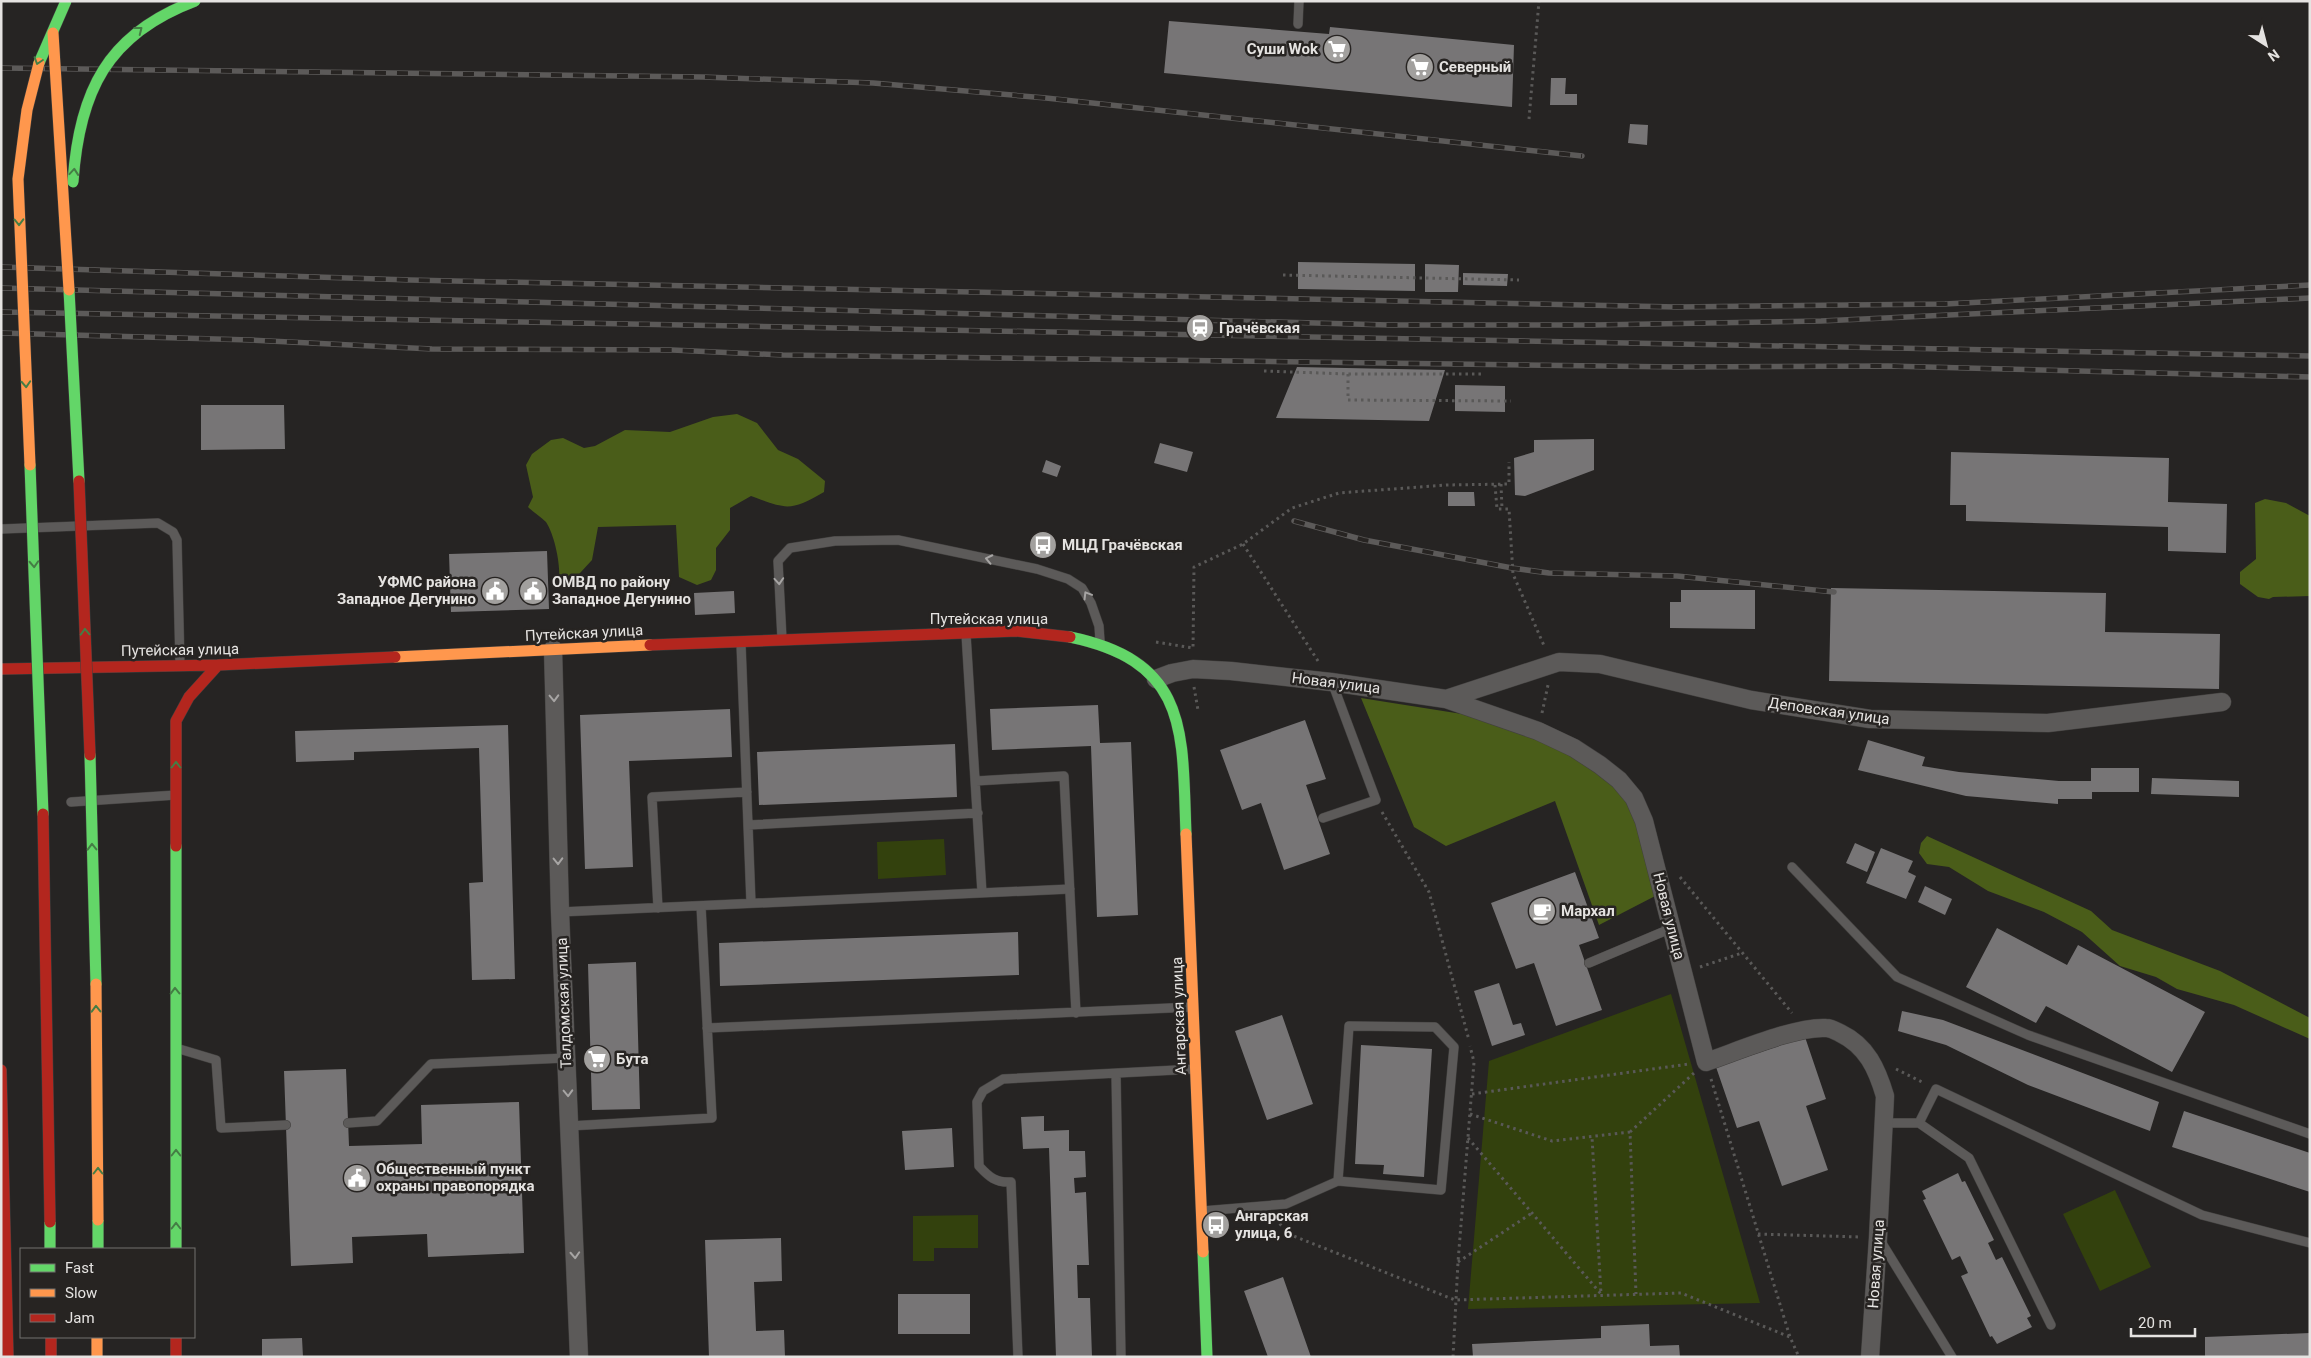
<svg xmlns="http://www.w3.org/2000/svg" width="2311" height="1358" viewBox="0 0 2311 1358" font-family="Roboto,sans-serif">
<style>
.green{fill:#33410d}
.forest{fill:#4a5d19}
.building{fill:#777576}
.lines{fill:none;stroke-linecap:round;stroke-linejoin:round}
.lane-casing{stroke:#42403f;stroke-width:10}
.street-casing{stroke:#42403f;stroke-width:19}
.fast-casing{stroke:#42403f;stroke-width:12}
.slow-casing{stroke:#42403f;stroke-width:12}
.jam-casing{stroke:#42403f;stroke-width:12}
.path{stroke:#5a5958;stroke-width:3;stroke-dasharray:2.5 4;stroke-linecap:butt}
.lane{stroke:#5c5a59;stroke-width:9}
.street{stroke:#5c5a59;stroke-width:18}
.fast{stroke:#63d668;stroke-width:11}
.slow{stroke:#ff974d;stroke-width:11}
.jam{stroke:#b3261e;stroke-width:11}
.rail-casing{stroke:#5c5a59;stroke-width:5.5}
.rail{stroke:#272422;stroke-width:4;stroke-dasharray:11;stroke-linecap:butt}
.fast-bridge-casing{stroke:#42403f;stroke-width:12;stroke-linecap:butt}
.slow-bridge-casing{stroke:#42403f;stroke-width:12;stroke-linecap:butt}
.jam-bridge-casing{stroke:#42403f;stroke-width:12;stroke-linecap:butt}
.fast-bridge{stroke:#63d668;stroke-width:11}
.slow-bridge{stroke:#ff974d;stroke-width:11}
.jam-bridge{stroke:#b3261e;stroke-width:11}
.oneway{stroke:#457d45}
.oneway2{stroke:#a7a5a4}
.labels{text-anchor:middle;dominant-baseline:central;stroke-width:5;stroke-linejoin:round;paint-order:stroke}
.poi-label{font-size:15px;font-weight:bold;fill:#e5e3e1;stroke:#272422;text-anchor:start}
.street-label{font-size:15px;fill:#e5e3e1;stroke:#272422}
</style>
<rect width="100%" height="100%" fill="#262423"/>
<!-- green -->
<path class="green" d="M944,839l2,36 -68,4 -1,-37z
M1671,994l89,309 -292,6 21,-248z
M2115,1190l36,77 -51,24 -37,-77z
M978,1215v33h-44v13h-21v-45z"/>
<!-- forest -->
<path class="forest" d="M737,414l20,9 21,27 20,9 27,22 -1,11c-34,20 -38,17 -73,4l-21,12v22l-14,18v22l-5,10 -14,5 -18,-8 -3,-52 -78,2 -6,33 -23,25 -10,-2c2,-17 -4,-47 -13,-61 -5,-5 -13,-10 -18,-15l5,-10 -7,-32 6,-11 19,-14 12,-2 21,10 11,-2 30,-16 45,2 43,-15z
M2265,499l21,4 24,13v80l-37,1 -4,2 -11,-2 -18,-13v-12l16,-13 -1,-56z
M1361,698l101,16 86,28 50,29 31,31 30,92 -60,31 -44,-124 -109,45 -32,-19z
M1927,836l164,75 21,19 108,41 90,47v21l-76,-34 -57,-16 -21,-12 -36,-11 -38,-34 -38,-20 -56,-21 -39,-24 -22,-3 -8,-11 2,-10z"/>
<!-- building -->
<path class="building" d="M1169,21l160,13 1,-7 184,18 -2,62 -348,-34z
M1551,78h15l-1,16h12v11h-27z
M1630,124l18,1 -1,20 -19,-2z
M1298,262l117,2v27l-117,-2z
M1425,264l34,1 -1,27h-33z
M1463,273l45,1 -1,12 -44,-1z
M1297,367l148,3 -16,51 -153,-3z
M1455,385l50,1v26l-50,-1z
M201,405h83l1,44 -84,1z
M1594,439v31l-69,26 -10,-1 -1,-37 20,-6v-12z
M1160,443l33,9 -6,20 -33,-9z
M1951,452l218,6 -1,44 59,2 -1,49 -58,-2v-24l-202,-6v-16h-16z
M1046,460l15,6 -4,11 -15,-5z
M1448,492h26l1,14h-27z
M547,551l2,58 -98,3 -2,-58z
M1831,588l275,5 -1,39 115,2 -1,55 -390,-8z
M1681,590h74v39l-85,-1v-26h11z
M734,591l1,22 -40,2 -1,-22z
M1098,705l2,38 31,-1 7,173 -41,2 -6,-171 -99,4 -2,-41z
M730,709l2,48 -103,4 4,106 -48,2 -5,-154z
M1305,720l21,59 -20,6 24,69 -46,16 -23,-67 -19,7 -22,-60z
M508,725l7,254 -43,1 -3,-97 14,-1 -4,-134 -125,4v8l-58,2 -1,-31z
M1868,740l57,17 -3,9 37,6 100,9h32v-13h48v24h-47v7h-34v5l-92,-8 -108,-26z
M955,744l2,53 -198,8 -2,-53z
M2152,778l87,3v16l-88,-3z
M1855,843l20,9 -8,20 -21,-9z
M1881,848l32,13 -5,11 8,4 -10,23 -40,-16z
M1575,872l24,66 -20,7 23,65 -46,16 -22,-63 -18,6 -25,-66z
M1925,886l27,13 -7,16 -27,-13z
M1997,928l70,37 11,-20 127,67 -33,60 -126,-66 -10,17 -70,-36z
M1018,932l1,43 -299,11 -1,-43z
M636,962l4,147 -48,1 -4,-146z
M1499,983l14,42 8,-2 4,12 -33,11 -18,-55z
M1902,1011l41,9 216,82 -9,29 -122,-46 -82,-40 -48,-14z
M1282,1015l31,89 -46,16 -32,-89z
M1805,1037l21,62 -20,7 22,64 -46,16 -23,-65 -22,7 -21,-61z
M1361,1045l71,4 -8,128 -41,-3 1,-9 -29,-1z
M346,1069l3,77 73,-2 -1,-39 98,-3 5,151 -96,4 -1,-23 -75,3 1,26 -62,3 -7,-195z
M2184,1111l126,42v39l-138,-45z
M1044,1116v15l25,-1v21h16l1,26 -12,1 1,15 11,-1 3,73h-12l1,33h12l2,59h-36l-7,-209 -26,1 -2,-32z
M952,1128l2,39 -49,3 -3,-39z
M1958,1173l4,9 3,-1 29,59 -6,3 8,17 6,-3 29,59 -4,2 5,9 -35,17 -5,-8 -2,1 -29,-61 7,-3 -8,-17 -8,4 -29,-60 3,-1 -4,-8z
M781,1238l1,43 -28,1 2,49 28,-1 1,27h-76l-4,-117z
M1283,1277l28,80h-43l-24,-66z
M898,1294h72v40h-72z
M1649,1324l1,22 29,-1 1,12h-207l-1,-13 129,-6v-12z
M2310,1333v24h-105v-20z
M302,1338l1,19h-41v-18z"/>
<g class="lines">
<!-- lane casing -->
<g class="lane-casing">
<path id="lane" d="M1298,24l1,-23
M1,529l157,-6 15,9 4,8 3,125
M966,634l16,259
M782,639l-4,-78 12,-13 45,-7 63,-1 139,29 31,10 14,9 9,15 8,23 1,15
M741,644l10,259
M976,781l88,-5 12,237
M71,802l105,-7
M1323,818l53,-18 -44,-118
M748,825l230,-12
M1792,867l105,110 131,58 282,99
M658,908l-6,-111 95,-5
M560,912l510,-23
M1589,963l83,-35
M707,1028l486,-21
M176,1048l40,12 5,68 65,-3
M1116,1074l5,283
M348,1123l29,-2 54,-57 135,-6
M1884,1123h35l50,35 82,167
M1919,1123l17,-34 266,126 108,28
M569,1126l143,-8 -11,-212
M1202,1211l84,-7 52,-23 103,9 13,-143 -19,-20 -86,-1 -11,155
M1880,1240l72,117
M1018,1357l-7,-175c-15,1 -22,-5 -32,-16l-2,-64 6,-11 20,-12 193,-10"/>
</g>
<!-- street casing -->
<g class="street-casing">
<path id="street" d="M553,649l7,263 19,445
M1156,679l16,-6 21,-4 38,2 100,11 115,17 92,32 36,17 26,17 19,15 15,18 10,23 62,241c30,-10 90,-36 120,-34 5,0 10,3 14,5 27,13 37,36 45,63l-7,142 -8,119
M1446,699l113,-37 41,2 151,36 119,19 178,4 174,-21"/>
</g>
<!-- fast casing -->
<g class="fast-casing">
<path id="fast" d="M1070,637c120,25 112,95 116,197
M176,846v403
M98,1220v29
M50,1222v27
M1203,1252l4,105"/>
</g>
<!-- slow casing -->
<g class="slow-casing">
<path id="slow" d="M395,657l255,-12
M1186,834l17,418
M97,1337v20"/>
</g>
<!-- jam casing -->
<g class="jam-casing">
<path id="jam" d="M650,645l367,-14 53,6
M1,669l217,-4 177,-8
M176,846v-125l13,-24 29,-32
M1,1070l7,287
M51,1337v20
M176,1337v20"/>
</g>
<!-- path -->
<path class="path" d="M1529,119l10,-118
M1283,275l236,5
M1264,371l84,3h135
M1348,374v26l163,1
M1501,484l1,25
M1495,485l2,24h12l4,65 32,74
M1243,544l75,117
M1156,642l37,6 1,-81 49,-23 49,-36 47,-15 107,-8 63,-1v-22
M1194,687l4,23
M1542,713l6,-28
M1382,812l47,80 40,148
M1680,877l112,136
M1700,967l42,-14
M1896,1069l28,14
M1711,1079l79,258 9,20
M1472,1094l217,-30
M1470,1114l82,27 78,-9 6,162
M1630,1132l64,-59
M1468,1138l133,156 -9,-157
M1275,1219l16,16 164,65 226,-7 109,44
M1758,1234l102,3
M1458,1262l74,-49
M1453,1357l5,-95 16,-200 -4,-16"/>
<!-- lane -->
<use href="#lane" class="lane"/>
<!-- street -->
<use href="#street" class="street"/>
<!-- fast -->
<use href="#fast" class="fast"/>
<!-- slow -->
<use href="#slow" class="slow"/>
<!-- jam -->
<use href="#jam" class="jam"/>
<!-- rail casing -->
<g class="rail-casing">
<path id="rail" d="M1,68l702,9 170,6 173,15 536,58
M1,267l409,13 1267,27 268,-3 365,-19
M1,288l1388,37h205l227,-4 489,-23
M1,312l2309,44
M1,333l250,7 181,9 240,1 111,5 894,12 211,-1 422,11
M1294,521l70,19 148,28 37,5 128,3 157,16"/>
</g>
<!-- rail -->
<use href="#rail" class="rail"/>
<!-- fast-bridge casing -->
<g class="fast-bridge-casing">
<path id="fast-bridge" d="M39,63l27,-62
M73,182c6,-90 34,-148 122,-181
M69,290l10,191
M30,465l13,349
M90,755l6,229"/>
</g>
<!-- slow-bridge casing -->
<g class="slow-bridge-casing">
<path id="slow-bridge" d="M53,33l16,257
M30,465l-12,-286 9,-69 12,-47
M96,984l2,236"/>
</g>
<!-- jam-bridge casing -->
<g class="jam-bridge-casing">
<path id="jam-bridge" d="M79,481l11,274
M43,814l7,408"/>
</g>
<!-- fast-bridge -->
<use href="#fast-bridge" class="fast-bridge"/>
<!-- slow-bridge -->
<use href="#slow-bridge" class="slow-bridge"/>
<!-- jam-bridge -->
<use href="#jam-bridge" class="jam-bridge"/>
</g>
<!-- one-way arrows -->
<defs><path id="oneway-chevron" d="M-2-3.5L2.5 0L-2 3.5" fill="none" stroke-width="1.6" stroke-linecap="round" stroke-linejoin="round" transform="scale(1.25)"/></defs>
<g class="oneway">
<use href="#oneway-chevron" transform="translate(139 30) rotate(-38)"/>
<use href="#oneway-chevron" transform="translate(38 61) rotate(108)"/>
<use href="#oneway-chevron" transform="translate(74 172) rotate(-85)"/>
<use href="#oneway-chevron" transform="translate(19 222) rotate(89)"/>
<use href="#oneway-chevron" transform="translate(26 384) rotate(87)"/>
<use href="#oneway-chevron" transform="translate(34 564) rotate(87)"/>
<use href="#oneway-chevron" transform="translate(85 632) rotate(-92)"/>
<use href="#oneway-chevron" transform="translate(176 765) rotate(-90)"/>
<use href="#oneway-chevron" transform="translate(92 847) rotate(-91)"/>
<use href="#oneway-chevron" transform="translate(175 991) rotate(-91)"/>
<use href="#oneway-chevron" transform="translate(96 1009) rotate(-91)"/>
<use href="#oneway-chevron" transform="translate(176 1153) rotate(-90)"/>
<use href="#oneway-chevron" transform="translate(98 1171) rotate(-90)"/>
<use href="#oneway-chevron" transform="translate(176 1226) rotate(-90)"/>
</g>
<g class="oneway2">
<use href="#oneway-chevron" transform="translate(989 559) rotate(-168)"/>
<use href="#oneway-chevron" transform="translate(779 581) rotate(86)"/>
<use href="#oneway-chevron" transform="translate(1087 595) rotate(-121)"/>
<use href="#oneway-chevron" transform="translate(554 698) rotate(88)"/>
<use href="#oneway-chevron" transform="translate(558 861) rotate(89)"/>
<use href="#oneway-chevron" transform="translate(568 1093) rotate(88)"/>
<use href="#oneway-chevron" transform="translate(575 1255) rotate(87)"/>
</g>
<!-- icons -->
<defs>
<g id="supermarket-disc" transform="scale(1.4375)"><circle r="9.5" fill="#a2a09e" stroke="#272422"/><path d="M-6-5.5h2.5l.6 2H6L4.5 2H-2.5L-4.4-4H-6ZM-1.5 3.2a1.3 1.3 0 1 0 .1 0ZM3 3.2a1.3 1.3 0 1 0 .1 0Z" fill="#fff"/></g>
<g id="station-disc" transform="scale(1.4375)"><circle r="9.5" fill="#a2a09e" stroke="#272422"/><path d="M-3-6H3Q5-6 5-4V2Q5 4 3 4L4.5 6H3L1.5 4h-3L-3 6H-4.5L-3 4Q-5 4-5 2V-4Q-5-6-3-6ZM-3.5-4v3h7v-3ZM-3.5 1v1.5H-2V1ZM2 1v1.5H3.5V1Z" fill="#fff"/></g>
<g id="bus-disc" transform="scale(1.4375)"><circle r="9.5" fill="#a2a09e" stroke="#272422"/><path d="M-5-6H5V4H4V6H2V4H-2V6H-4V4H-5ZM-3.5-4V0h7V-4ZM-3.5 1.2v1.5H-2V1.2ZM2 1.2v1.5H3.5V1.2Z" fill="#fff"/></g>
<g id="civic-disc" transform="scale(1.4375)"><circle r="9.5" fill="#a2a09e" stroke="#272422"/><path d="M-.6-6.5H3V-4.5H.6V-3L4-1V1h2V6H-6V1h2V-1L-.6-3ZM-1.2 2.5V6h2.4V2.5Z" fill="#fff"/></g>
<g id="cafe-disc" transform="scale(1.4375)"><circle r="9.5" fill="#a2a09e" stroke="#272422"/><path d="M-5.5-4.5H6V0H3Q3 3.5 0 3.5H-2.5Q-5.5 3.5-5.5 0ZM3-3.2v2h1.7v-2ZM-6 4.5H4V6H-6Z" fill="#fff"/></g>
</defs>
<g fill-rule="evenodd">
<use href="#supermarket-disc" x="1337" y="49"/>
<use href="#supermarket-disc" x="1420" y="67"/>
<use href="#station-disc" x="1200" y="328"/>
<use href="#bus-disc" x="1043" y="545"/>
<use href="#civic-disc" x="495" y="591"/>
<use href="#civic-disc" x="533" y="591"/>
<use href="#cafe-disc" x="1542" y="911"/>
<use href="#supermarket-disc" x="597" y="1059"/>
<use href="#civic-disc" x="357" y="1178"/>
<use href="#bus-disc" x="1216" y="1225"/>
</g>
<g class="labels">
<!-- poi labels -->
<g class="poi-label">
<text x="1318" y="49" text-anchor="end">Суши Wok</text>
<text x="1439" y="67">Северный</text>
<text x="1219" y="328">Грачёвская</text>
<text x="1062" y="545">МЦД Грачёвская</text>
<text x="476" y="582" text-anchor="end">УФМС района<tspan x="476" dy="17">Западное Дегунино</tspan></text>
<text x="552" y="582">ОМВД по району<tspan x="552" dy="17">Западное Дегунино</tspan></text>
<text x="1561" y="911">Мархал</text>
<text x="616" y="1059">Бута</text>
<text x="376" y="1169">Общественный пункт<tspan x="376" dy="17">охраны правопорядка</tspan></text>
<text x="1235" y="1216">Ангарская<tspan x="1235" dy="17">улица, 6</tspan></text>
</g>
<!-- street labels -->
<g class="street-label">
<text x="989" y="619">Путейская улица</text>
<text transform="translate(584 633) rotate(-3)">Путейская улица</text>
<text transform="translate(180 650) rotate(-1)">Путейская улица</text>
<text transform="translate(1336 683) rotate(7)">Новая улица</text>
<text transform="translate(1829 711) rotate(8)">Деповская улица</text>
<text transform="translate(1669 916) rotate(76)">Новая улица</text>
<text transform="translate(564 1003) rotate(-92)">Талдомская улица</text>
<text transform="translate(1179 1016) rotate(-92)">Ангарская улица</text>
<text transform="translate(1876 1264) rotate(-86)">Новая улица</text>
</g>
</g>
<!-- border -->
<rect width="2311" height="1358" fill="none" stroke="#e5e3e1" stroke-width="5"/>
<!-- legend -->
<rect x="20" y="1248" width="175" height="90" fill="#272422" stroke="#73706e"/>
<rect x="30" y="1264" width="25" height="8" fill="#63d668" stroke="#73706e"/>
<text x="65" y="1273" font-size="15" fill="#e5e3e1">Fast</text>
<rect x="30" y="1289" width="25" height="8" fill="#ff974d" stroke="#73706e"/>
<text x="65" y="1298" font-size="15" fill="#e5e3e1">Slow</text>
<rect x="30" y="1314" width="25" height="8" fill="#b3261e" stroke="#73706e"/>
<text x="65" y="1323" font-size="15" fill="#e5e3e1">Jam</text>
<!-- north arrow -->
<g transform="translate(2266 45) rotate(144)" stroke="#272422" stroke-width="4" paint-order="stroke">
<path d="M0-4L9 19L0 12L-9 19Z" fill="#e5e3e1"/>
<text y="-8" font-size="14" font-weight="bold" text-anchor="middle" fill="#e5e3e1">N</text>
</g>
<!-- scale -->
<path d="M2131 1328v8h64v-8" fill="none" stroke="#e5e3e1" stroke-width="2.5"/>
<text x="2138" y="1328" font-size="15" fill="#e5e3e1" stroke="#272422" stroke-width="4" paint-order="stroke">20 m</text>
</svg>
